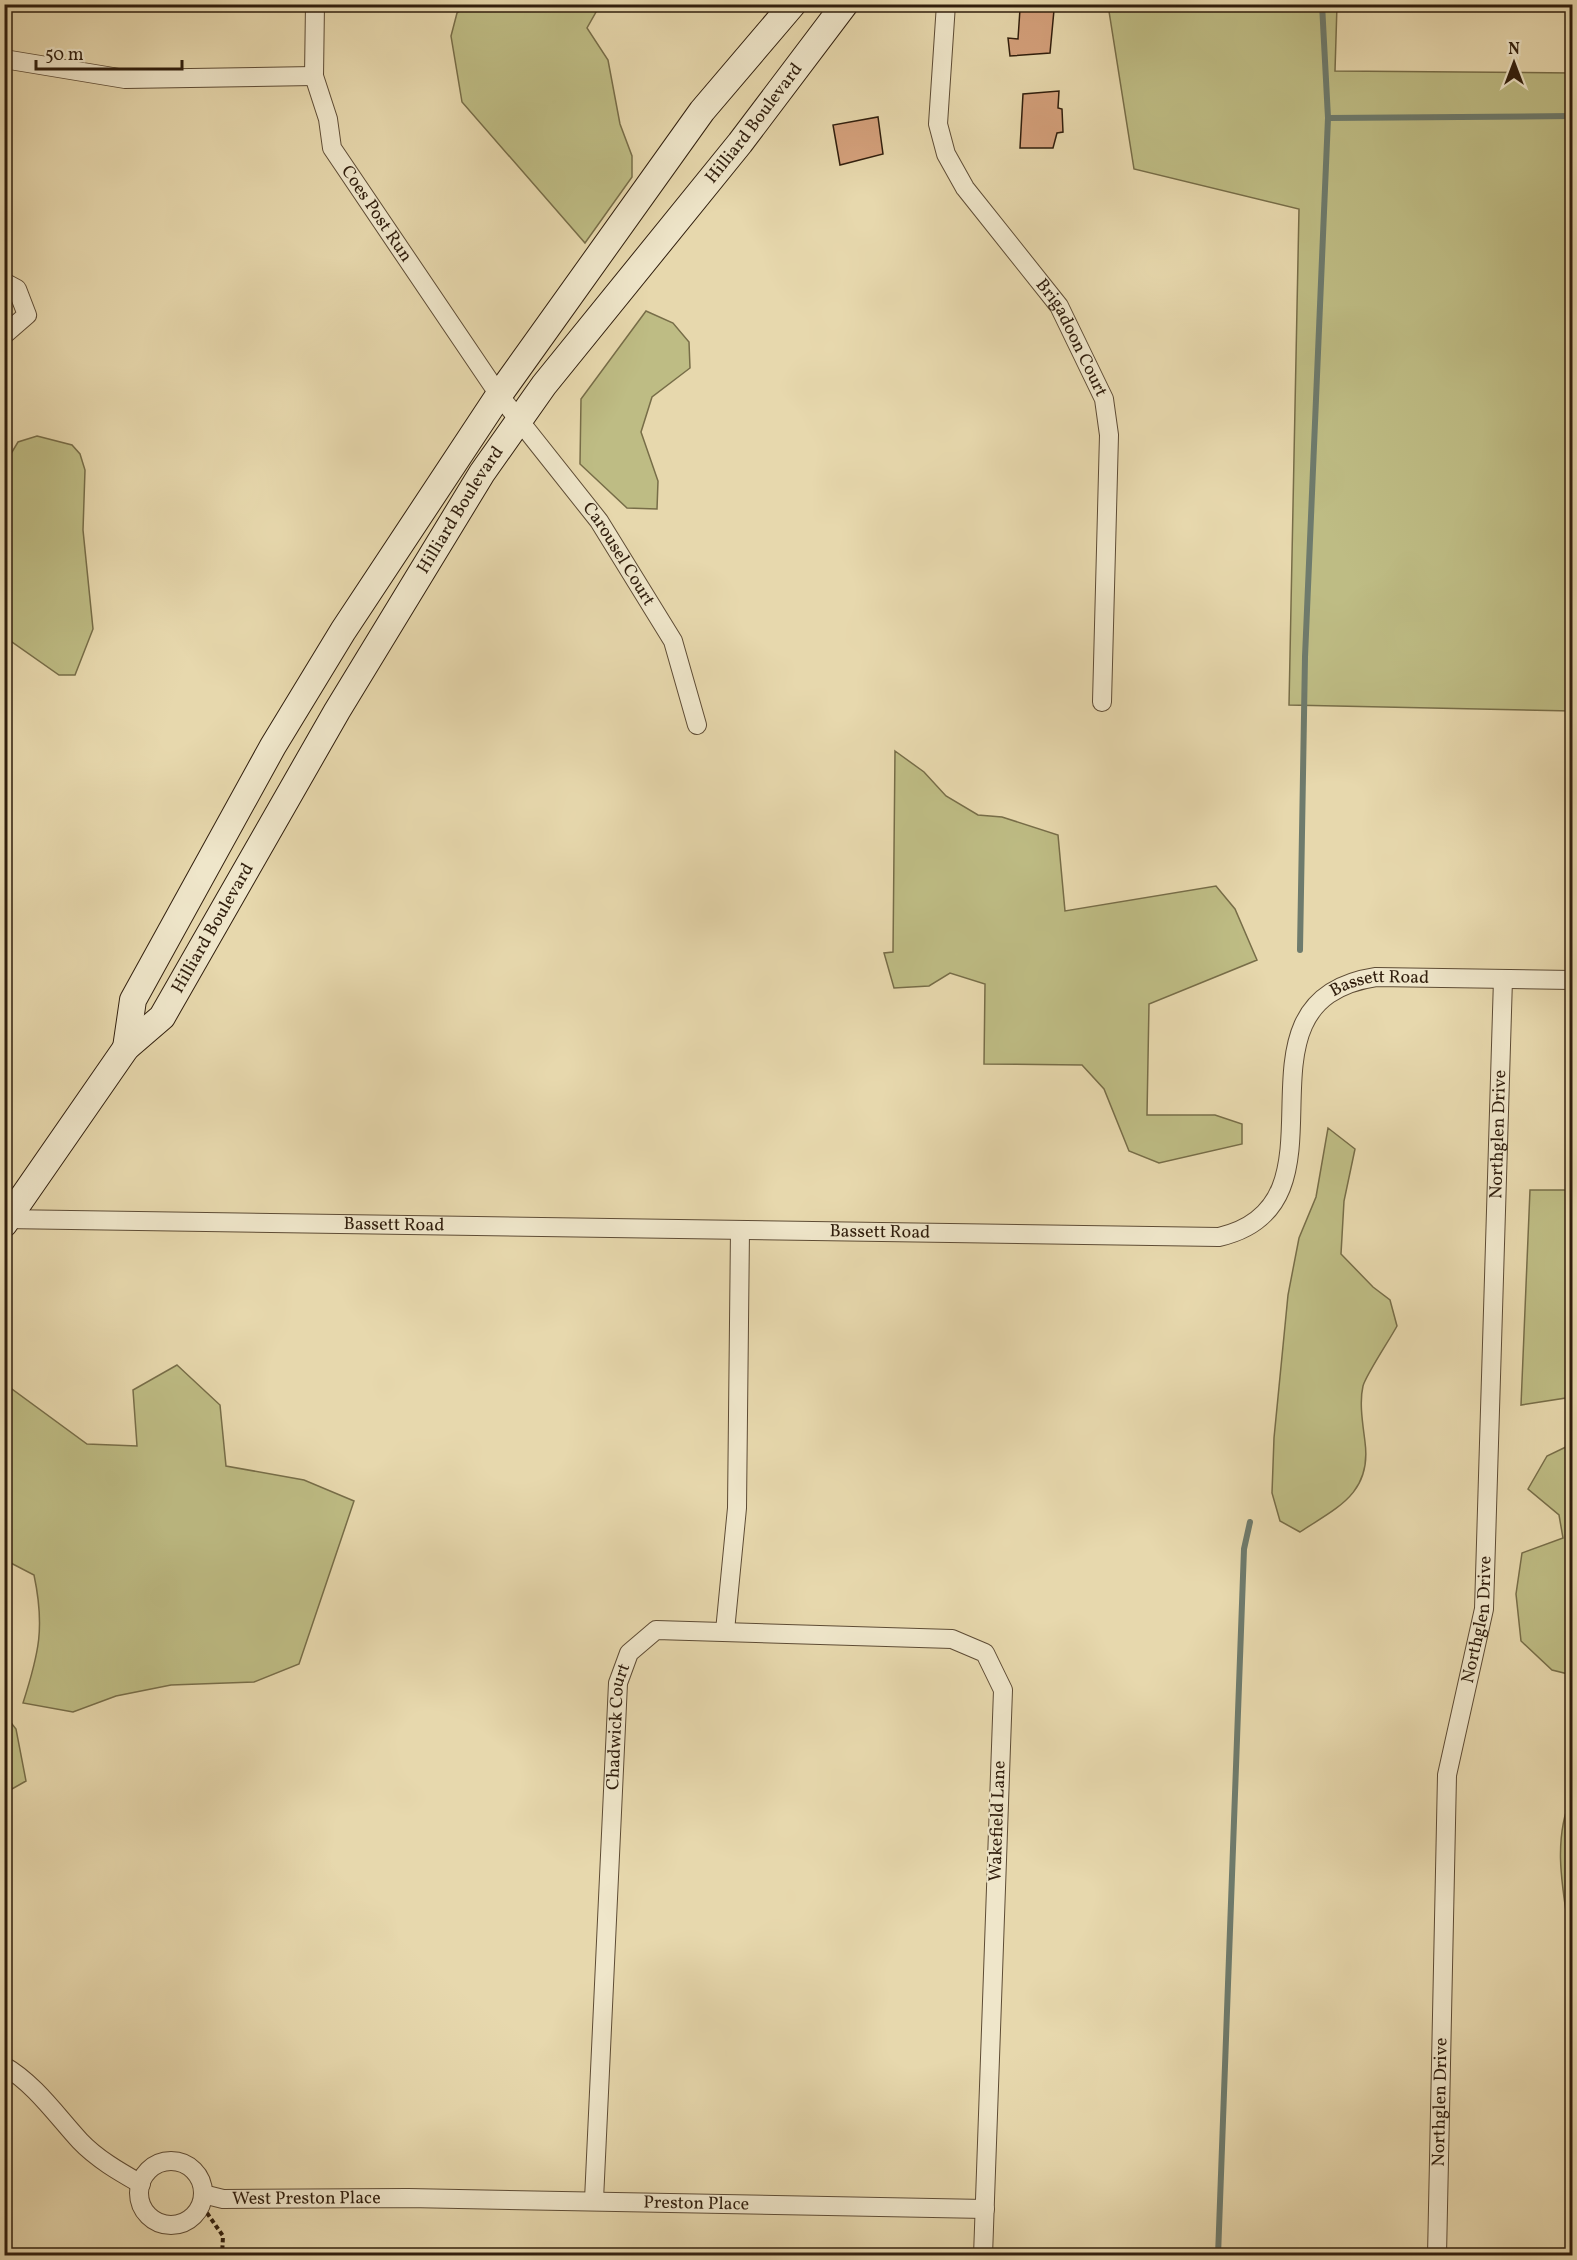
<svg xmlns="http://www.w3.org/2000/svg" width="1577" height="2260" viewBox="0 0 1577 2260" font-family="Vollkorn,serif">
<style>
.green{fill:#bebc84;stroke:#776d48;stroke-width:1.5}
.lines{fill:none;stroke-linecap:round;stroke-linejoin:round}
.stream{stroke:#6e7b6d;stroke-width:6}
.building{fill:#d4a07b;stroke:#301e0d;stroke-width:1.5}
.minor-casing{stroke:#5e4c35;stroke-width:20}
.secondary-casing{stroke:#301e0d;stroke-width:28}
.path{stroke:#301e0d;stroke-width:4;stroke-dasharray:4.5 3;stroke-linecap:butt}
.minor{stroke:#efe6ca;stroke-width:18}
.secondary{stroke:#efe6ca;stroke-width:26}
.labels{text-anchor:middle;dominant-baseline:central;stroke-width:4.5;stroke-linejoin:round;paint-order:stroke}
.street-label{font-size:18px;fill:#301e0d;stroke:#efe6ca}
</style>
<rect width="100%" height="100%" fill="#e7d8ad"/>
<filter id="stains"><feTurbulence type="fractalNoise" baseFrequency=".00333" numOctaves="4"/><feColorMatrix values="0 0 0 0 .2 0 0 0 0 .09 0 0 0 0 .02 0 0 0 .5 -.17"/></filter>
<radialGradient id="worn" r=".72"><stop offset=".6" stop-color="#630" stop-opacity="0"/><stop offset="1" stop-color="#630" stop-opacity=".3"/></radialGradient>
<!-- green -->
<path class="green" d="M469,5h131l-13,23 21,32 12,64 12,32v21l-47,66 -123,-141 -11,-66 6,-23z
M1108,5h229l-2,66 237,2v638l-283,-6 10,-496 -165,-40z
M646,311l27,12 16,19 1,26 -38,29 -11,35 17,49 -1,28 -30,-1 -47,-44 1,-65z
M37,436l35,9 8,9 5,16 -2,60 10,99 -18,46h-16l-54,-38v-156l4,-24 9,-15z
M895,751l29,21 22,24 32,19 24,2 56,18 7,76 151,-25 19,23 22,51 -108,44 -2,111h68l27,9v20l-83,19 -30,-12 -25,-62 -22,-24 -98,-1 1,-80 -35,-11 -21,13 -35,2 -10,-35 9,-1z
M1328,1128l27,21 -11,52 -3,53 32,33 17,13 7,26c-7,13 -31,49 -34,60 -4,17 0,39 2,56 7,52 -29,66 -65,90l-20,-11 -8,-28 2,-55 14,-143 11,-57 17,-41z
M1530,1190h42v207l-51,8z
M177,1365l43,40 6,61 78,14 50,21 -55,163 -45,18 -83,3 -55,11 -43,16 -50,-9c16,-50 22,-76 11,-128l-29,-15v-176l82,60 50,2 -4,-56z
M1572,1444v231l-20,-5 -31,-29 -5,-47 6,-41 41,-15 -4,-23 -31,-26 19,-33z
M5,1715l11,14 10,52 -21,12z
M1572,1796v154c-7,-50 -22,-107 0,-154z"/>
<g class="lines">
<!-- stream -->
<path class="stream" d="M1328,118l244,-2
M1300,950l5,-293 23,-539 -6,-114
M1218,2256l26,-707 6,-27"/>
</g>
<!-- building -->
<path class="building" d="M1020,9l34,1 -4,43 -40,3 -2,-18 10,1z
M1059,91l-1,17 4,1 1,23 -6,1 -4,15h-33l3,-54z
M878,117l5,37 -43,11 -7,-40z"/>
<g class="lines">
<!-- minor casing -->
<g class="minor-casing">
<g id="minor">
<path id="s1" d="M315,4l-1,72 14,43 4,29 167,247 100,126 74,120 24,84"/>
<path id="s2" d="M946,4l-8,120 8,30 19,34 94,118 45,93 5,36 -7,267"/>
<path d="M4,59l121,20 189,-3"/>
<path d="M4,282l13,7 10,26 -23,20"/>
<path id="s3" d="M4,1219l1215,18c144,-33 -3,-236 157,-260l196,3"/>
<path d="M725,1631l12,-123 3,-278"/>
<path d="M4,2066c30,17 53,50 76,75 17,18 40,31 61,43"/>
<circle cx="171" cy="2193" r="32"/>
<path id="s4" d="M203,2194l20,5 185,-1 577,11"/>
<path id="s5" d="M594,2200l24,-517 11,-30 27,-23 296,9 33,14 18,37 -20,566"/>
<path id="s6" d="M1437,2256l10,-481 37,-166 19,-630"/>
</g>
</g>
<!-- secondary casing -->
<g class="secondary-casing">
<g id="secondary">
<path d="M126,1048l7,-48 140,-254 70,-115 156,-236 203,-284 91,-107"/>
<path id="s7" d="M4,1224l122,-176 36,-31 175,-306 145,-238 62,-88 196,-242 105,-139"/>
</g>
</g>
<!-- path -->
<path class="path" d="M207,2213l16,23 -1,20"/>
<!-- minor -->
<use href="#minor" class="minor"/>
<!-- secondary -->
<use href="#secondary" class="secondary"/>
</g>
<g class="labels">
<!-- street labels -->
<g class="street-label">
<text stroke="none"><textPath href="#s7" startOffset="1336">Hilliard Boulevard</textPath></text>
<text stroke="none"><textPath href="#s1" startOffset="226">Coes Post Run</textPath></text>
<text stroke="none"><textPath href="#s2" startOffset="375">Brigadoon Court</textPath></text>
<text stroke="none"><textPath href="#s7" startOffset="850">Hilliard Boulevard</textPath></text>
<text stroke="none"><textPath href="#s1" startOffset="644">Carousel Court</textPath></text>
<text stroke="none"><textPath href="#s7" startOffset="364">Hilliard Boulevard</textPath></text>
<text stroke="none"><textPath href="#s3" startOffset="1557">Bassett Road</textPath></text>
<text stroke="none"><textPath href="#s6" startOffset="1126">Northglen Drive</textPath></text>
<text stroke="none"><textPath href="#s3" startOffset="390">Bassett Road</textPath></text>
<text stroke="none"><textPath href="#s3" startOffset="876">Bassett Road</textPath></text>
<text stroke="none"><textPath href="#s6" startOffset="640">Northglen Drive</textPath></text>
<text stroke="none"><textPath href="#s5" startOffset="474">Chadwick Court</textPath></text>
<text transform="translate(998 1821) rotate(-88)">Wakefield Lane</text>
<text stroke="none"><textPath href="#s6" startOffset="154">Northglen Drive</textPath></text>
<text stroke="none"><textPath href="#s4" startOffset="104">West Preston Place</textPath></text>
<text stroke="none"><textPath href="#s4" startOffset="494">Preston Place</textPath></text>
</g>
</g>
<!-- margin -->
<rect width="1577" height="2260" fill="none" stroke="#e7d8ad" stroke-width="24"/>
<rect x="6" y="6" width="1565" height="2248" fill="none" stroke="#301e0d" stroke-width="3"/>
<rect x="12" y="12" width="1553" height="2236" fill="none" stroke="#301e0d" stroke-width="1.5"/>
<!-- north arrow -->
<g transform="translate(1514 63)" stroke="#efe6ca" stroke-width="4.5" paint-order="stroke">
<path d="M0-4.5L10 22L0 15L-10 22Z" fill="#301e0d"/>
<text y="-9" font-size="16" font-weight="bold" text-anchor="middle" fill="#301e0d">N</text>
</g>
<!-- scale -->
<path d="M36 60v9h146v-9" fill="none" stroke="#301e0d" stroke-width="3"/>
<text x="45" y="60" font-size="18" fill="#301e0d" stroke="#efe6ca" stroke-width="4.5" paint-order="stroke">50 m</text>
<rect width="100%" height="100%" filter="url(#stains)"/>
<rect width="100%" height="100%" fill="url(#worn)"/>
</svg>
